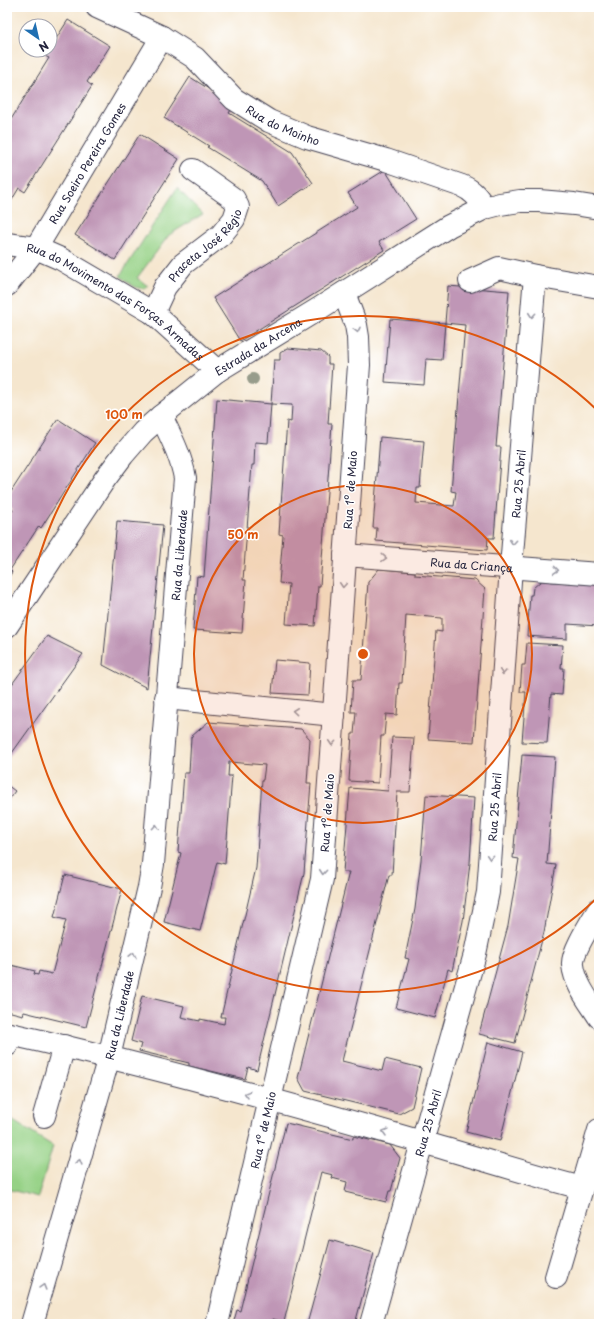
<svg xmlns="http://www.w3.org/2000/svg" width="606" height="1331" viewBox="0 0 606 1331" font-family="'Playpen Sans',sans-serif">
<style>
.green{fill:#95d185;stroke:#5c7a60}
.building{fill:#bf96b6}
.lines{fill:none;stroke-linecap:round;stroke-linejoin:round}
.street-casing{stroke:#423f51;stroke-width:24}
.secondary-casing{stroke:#423f51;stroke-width:24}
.street{stroke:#fff;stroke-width:22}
.secondary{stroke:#fff;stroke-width:22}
.tree{fill:#979c8b}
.oneway{stroke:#9c9ca7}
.ring{fill:none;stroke:#de560e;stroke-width:2}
.labels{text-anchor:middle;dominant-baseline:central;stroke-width:3;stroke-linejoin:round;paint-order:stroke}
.street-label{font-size:11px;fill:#22223b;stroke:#fff}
.centre{fill:#de560e;stroke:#fff;stroke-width:2}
.ring-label{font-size:12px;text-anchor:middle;font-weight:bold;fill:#de560e;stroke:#fff;stroke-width:3;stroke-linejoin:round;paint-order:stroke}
</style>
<rect width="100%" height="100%" fill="#fff"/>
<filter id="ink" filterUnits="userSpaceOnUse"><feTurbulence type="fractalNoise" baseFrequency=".025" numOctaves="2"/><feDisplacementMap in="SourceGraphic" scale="8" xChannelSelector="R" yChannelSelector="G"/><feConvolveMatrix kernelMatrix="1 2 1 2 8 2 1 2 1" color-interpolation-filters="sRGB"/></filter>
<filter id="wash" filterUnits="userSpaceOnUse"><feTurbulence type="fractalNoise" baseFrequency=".012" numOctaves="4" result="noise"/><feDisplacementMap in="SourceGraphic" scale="16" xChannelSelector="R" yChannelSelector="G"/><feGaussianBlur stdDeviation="0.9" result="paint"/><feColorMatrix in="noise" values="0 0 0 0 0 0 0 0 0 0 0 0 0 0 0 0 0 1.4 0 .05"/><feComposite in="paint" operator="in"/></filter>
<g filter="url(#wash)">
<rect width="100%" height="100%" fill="#f5e6ce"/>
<!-- green -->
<path class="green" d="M177,188l26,26 -34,21 -32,43 11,8c-10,7 -20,-4 -28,-10z
M7,1117l46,29 -15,51 -31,-8z"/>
<g id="blocks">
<!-- building -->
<path class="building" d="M68,20l42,26 -23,36 5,4 -67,106 -6,-4 -12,20v-82l42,-68 -4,-2z
M190,77l44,28 -5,8 63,39 21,31 -35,23 -16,-25 -55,-34 2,-1 -45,-28z
M140,134l39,25 -64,101 -40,-25z
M385,170l31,49 -37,23 5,8 -144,91 -27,-43 144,-91 -9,-14z
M448,286l61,5 -13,156h5l-7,91h-6l-1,12 -111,-9 1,-13h-4l7,-91 44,4 -4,47h-3l-1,15 38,3 2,-14 -5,-1 14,-166 -20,-2z
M390,319l55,4 -3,37 -16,-1 -2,26 -39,-3z
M288,348l33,3 7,6v7h4l-4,60h4l-12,162h-2l-3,40 -29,-2 3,-40 -10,-1 4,-48 -4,-1 8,-113 4,1 1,-17 -21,-1 3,-44h6v-7z
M217,399l54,5 -3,39 -13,-1 -1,23h-2l-9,115h3l-4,53 -49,-3 4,-54 7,1z
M58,419l37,24 -54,85 -2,-2 -29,44 2,2 -5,8v-61l6,-9 -6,-4v-8z
M117,521l46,4 -16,163 -44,-23z
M379,569l36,3v3l60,5 10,9 -11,153 -46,-3 8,-108 6,1v-14l-36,-3 -4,68h-3l-2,32 -11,-1 -2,22h-3l-3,47 -29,-2 3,-47h2l2,-22h-5l2,-32h8l7,-98z
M541,581l58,4v41l-32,-2v15l-40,-3 3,-41h2l1,-7z
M47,636l36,18 -76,106v-69z
M527,643l36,2 -2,23h3l-2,27 -11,-1 -4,49 -25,-1 4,-50h-6l2,-27h3z
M275,660l35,3 -2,32 -36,-2z
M208,722l93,7 9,10 -3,44h4l-7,90 -47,197 -9,-3 -3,12 -56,-13v-3l-50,-12 2,-7 -10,-3 11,-45 42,10 -3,11 19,4v-2l24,5 1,-7h-4l35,-149 6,-88h1l2,-15 -36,-3 -1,14h4l-7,88 -8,-2 -17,69 -36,-9 17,-69 -3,-1 6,-79h5l2,-36z
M392,737l22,1 -4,54h-13l-5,83h-3l-47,186 40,10 3,-12 36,9 -9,39 -13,7 -94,-23 -7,-13 51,-206h-6l7,-84 38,3z
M522,755l33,2 -8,107 9,1 -12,67 -29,111 -36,-9 29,-108 11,-67 -6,-1z
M7,785l8,6 -8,11z
M426,795l48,3 -4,65 -7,58 -11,50 -4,-2 -13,49 -39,-10 13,-49 -4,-1 10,-49 6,-49z
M65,875l57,14 -36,138 -62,-15 -1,3 -16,-4v-47l28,7 -1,3 4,1 1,-4 13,3 14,-54 -12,-3z
M488,1042l34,10 -22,89 -34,-9z
M286,1123l67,16v-3l37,9 10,13 -9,33h-2l-3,11 -41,-10 2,-10 -15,-4 1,-3 -12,-3 -37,150 -11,-3 -1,5h-39l4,-14 3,1z
M330,1240l44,13 -19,71h-48z"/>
</g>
</g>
<g filter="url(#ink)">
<use href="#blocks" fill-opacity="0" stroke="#423f51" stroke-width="1"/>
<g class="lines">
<!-- street casing -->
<g class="street-casing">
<g id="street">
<path id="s1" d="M97,7l65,30 33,21 39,41 35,22 38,16 79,23 76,26c12,5 16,12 23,22"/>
<path id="s2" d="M7,244l29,4 25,11 92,54 64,58"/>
<path d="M470,281l29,-13 36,8 64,11"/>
<path id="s3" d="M7,285l29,-37 126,-211"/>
<path id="s4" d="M153,313l12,-26 18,-23 38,-29 13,-16 4,-12 -4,-8 -41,-29"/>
<path id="s5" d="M345,555l254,19"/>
<path d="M166,698l168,17"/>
<path d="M599,909c-7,12 -28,44 -26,56 2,19 16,36 26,52"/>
<path d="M7,1045l3,-11c139,31 276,69 412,108 53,15 106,32 160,46"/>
<path d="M44,1116l20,-70"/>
<path d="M556,1277l43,-147"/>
<path id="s6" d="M32,1324l77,-267 40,-170 4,-23 32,-386c-4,-22 -14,-41 -24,-62"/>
<path d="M217,1324l105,-445 37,-514 -1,-28 -2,-12 -12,-32"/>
<path id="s7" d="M371,1324l104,-370 13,-62 23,-325 24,-291"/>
</g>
</g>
<!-- secondary casing -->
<g class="secondary-casing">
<g id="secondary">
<path id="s8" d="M7,626l98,-147 18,-24 20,-23 18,-16 56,-45 103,-63 129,-82 36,-18 15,-4 20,-3h19l35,3 25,4"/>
</g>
</g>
<!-- street -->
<use href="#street" class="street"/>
<!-- secondary -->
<use href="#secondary" class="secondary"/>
</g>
<!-- trees -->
<circle class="tree" cx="253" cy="379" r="6"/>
<!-- one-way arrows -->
<defs><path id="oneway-chevron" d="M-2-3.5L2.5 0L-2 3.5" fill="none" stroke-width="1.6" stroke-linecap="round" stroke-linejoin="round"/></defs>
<g class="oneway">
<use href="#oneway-chevron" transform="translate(532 315) rotate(95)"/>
<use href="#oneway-chevron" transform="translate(357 330) rotate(78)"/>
<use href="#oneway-chevron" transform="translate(513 542) rotate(95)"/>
<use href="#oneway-chevron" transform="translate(384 558) rotate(4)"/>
<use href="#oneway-chevron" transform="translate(556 570) rotate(5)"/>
<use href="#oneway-chevron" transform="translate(343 585) rotate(94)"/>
<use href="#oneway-chevron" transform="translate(503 672) rotate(94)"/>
<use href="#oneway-chevron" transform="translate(295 711) rotate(-174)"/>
<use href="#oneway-chevron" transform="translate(332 743) rotate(94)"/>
<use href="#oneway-chevron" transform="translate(156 827) rotate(-85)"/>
<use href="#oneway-chevron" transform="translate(490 857) rotate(94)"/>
<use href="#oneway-chevron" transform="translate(323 872) rotate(95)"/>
<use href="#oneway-chevron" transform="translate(133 955) rotate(-77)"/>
<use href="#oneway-chevron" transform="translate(247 1094) rotate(-165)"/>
<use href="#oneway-chevron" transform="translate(385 1132) rotate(-165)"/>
<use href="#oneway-chevron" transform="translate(79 1162) rotate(-74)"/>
<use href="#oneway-chevron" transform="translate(43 1287) rotate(-74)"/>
</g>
</g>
<!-- distance rings -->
<circle cx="363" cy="654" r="169" fill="#de560e" fill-opacity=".12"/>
<g class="ring">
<circle cx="363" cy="654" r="169"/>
<path d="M598 897A338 338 0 1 1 598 411"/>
</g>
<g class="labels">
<!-- street labels -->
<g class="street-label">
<text stroke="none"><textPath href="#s1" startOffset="223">Rua do Moinho</textPath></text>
<text stroke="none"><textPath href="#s3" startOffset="146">Rua Soeiro Pereira Gomes</textPath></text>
<text stroke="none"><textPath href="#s4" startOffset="87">Praceta José Régio</textPath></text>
<text stroke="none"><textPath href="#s2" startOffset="125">Rua do Movimento das Forças Armadas</textPath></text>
<text stroke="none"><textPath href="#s8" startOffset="381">Estrada da Arcena</textPath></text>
<text stroke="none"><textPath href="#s7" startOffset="857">Rua 25 Abril</textPath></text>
<text transform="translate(350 490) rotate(-86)">Rua 1º de Maio</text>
<text stroke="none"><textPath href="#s6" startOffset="786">Rua da Liberdade</textPath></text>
<text stroke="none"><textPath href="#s5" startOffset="127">Rua da Criança</textPath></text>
<text stroke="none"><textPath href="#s7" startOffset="533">Rua 25 Abril</textPath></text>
<text transform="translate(327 813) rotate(-86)">Rua 1º de Maio</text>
<text stroke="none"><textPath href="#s6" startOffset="321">Rua da Liberdade</textPath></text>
<text stroke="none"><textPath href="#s7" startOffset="209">Rua 25 Abril</textPath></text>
<text transform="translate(263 1130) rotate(-77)">Rua 1º de Maio</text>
</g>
</g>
<circle cx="363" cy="654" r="6" class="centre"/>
<g class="ring-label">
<text x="124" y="419">100 m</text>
<text x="243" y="539">50 m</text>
</g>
<!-- margin -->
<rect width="606" height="1331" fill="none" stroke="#fff" stroke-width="24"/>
<!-- north arrow -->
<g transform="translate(38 38) rotate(146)"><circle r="19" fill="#ffffff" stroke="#a7a7b1"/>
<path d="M0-3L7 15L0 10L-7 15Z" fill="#1f6fb2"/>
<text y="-6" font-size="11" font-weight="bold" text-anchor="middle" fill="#22223b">N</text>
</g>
</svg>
